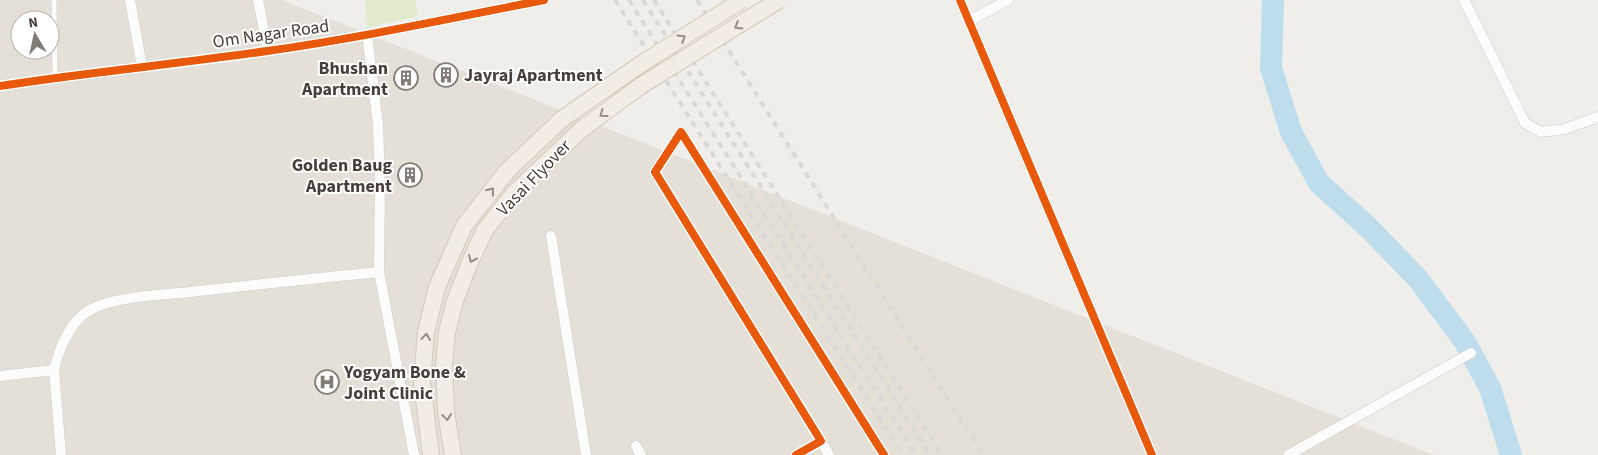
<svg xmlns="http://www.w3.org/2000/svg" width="1598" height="455" viewBox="0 0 1598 455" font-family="'Source Sans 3',sans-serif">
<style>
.residential{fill:#e4e0d8;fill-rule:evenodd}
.green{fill:#e0eacc}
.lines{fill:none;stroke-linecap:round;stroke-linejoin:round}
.river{stroke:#bddded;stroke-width:22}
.lane-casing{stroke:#cdcac7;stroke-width:6}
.street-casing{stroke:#cdcac7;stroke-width:11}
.primary-casing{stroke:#d2c9b9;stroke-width:18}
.lane{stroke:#fdfcfc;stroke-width:5}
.street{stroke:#fdfcfc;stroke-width:10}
.primary{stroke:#f1ece4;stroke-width:16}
.rail{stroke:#d9d9d8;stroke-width:4;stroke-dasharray:6 6;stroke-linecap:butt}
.primary-bridge-casing{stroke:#d2c9b9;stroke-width:18;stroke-linecap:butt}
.primary-bridge{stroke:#f1ece4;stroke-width:16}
.cycleway-casing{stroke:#fff;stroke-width:11}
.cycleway{stroke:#e8590c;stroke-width:8}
.oneway{stroke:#948d85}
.labels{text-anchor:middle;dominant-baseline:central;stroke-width:4;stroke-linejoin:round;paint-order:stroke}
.street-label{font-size:18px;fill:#473f37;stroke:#fff}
.poi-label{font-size:18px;font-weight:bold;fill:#473f37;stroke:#fff;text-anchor:end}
</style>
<rect width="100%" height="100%" fill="#f0eeeb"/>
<!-- residential -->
<path class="residential" d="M0,0h282l1152,455h-1434zM20,20h30v30h-30z"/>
<!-- green -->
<path class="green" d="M365,0h50l3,16 -51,12z"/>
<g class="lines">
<!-- river -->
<path class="river" d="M1273,0l-2,68 20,64 28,51 51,46 48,50 47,63 25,46 21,67"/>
<!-- lane casing -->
<g class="lane-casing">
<path id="lane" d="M54,0l1,77"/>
</g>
<!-- street casing -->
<g class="street-casing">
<path id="street" d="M130,0l12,67
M258,0l10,51
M960,0l192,455
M1464,0l61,123 16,9 24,-3 33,-12
M969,21l39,-21
M367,34l11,91 2,60 -1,87 35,183
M0,86c89,-14 178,-22 267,-35 93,-13 185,-33 277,-51
M551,236l35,219
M0,376l54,-6
M821,441l8,14
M636,446l5,9
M61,455l-7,-85c5,-21 16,-49 36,-60 25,-14 72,-15 101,-18 63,-7 125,-14 188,-20
M796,455l25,-14 -166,-269 26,-40 203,323
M1288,455l183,-102"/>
</g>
<!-- primary casing -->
<g class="primary-casing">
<path id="primary" d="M431,455l-9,-72 4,-51 11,-45 27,-61 43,-55 55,-52 79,-55
M453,455l-7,-43 -2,-46 3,-34 8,-31 15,-39 15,-32 30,-38 67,-63 60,-44"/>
</g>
<!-- lane -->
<use href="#lane" class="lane"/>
<!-- street -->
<use href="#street" class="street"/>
<!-- primary -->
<use href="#primary" class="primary"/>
<!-- rail -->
<path class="rail" d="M615,0l288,455
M629,0l287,455
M643,0l287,455
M654,0l288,455
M697,0l286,455"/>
<!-- primary-bridge casing -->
<g class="primary-bridge-casing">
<path id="primary-bridge" d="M641,64l101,-64
M642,85l137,-85"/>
</g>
<!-- primary-bridge -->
<use href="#primary-bridge" class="primary-bridge"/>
<!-- cycleway casing -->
<g class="cycleway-casing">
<path id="cycleway" d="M960,0l192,455
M0,86c89,-14 178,-22 267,-35 93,-13 185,-33 277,-51
M796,455l25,-14 -166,-269 26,-40 203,323"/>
</g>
<!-- cycleway -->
<use href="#cycleway" class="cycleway"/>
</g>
<!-- one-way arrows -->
<defs><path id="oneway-chevron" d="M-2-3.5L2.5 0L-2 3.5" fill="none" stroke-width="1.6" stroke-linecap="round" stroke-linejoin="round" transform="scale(1.25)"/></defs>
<g class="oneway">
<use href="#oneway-chevron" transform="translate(738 26) rotate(148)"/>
<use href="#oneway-chevron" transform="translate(682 38) rotate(-32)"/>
<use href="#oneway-chevron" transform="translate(603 114) rotate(144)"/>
<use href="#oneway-chevron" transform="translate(491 191) rotate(-52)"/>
<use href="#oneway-chevron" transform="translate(472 259) rotate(114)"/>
<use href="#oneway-chevron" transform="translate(426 337) rotate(-84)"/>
<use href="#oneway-chevron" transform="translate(447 417) rotate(83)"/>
</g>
<!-- icons -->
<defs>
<g id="building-ring" transform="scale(1.25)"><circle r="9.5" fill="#fff" stroke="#827c76" stroke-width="1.5"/><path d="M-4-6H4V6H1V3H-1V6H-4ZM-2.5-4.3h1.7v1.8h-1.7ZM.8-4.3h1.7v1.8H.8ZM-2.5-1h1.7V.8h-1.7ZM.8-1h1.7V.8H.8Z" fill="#827c76"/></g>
<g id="hospital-ring" transform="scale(1.25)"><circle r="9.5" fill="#fff" stroke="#827c76" stroke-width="1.5"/><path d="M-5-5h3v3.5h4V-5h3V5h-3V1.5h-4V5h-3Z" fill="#827c76"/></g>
</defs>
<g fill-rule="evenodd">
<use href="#building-ring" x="446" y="75"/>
<use href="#building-ring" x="406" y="78"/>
<use href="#building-ring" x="410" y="175"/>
<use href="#hospital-ring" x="327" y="382"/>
</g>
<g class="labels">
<!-- street labels -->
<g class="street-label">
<text transform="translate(271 34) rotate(-8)">Om Nagar Road</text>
<text transform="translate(534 178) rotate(-46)">Vasai Flyover</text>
</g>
<!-- poi labels -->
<g class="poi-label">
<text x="388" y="68">Bhushan<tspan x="388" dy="21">Apartment</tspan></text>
<text x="464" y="75" text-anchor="start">Jayraj Apartment</text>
<text x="392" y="165">Golden Baug<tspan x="392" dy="21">Apartment</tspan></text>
<text x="344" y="372" text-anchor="start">Yogyam Bone &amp;<tspan x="344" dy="21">Joint Clinic</tspan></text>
</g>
</g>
<!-- north arrow -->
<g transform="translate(35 35) rotate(351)"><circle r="24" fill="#ffffff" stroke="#b5b2af"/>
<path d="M0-4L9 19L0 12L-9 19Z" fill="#827c76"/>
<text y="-8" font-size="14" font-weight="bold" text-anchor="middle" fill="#473f37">N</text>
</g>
</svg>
